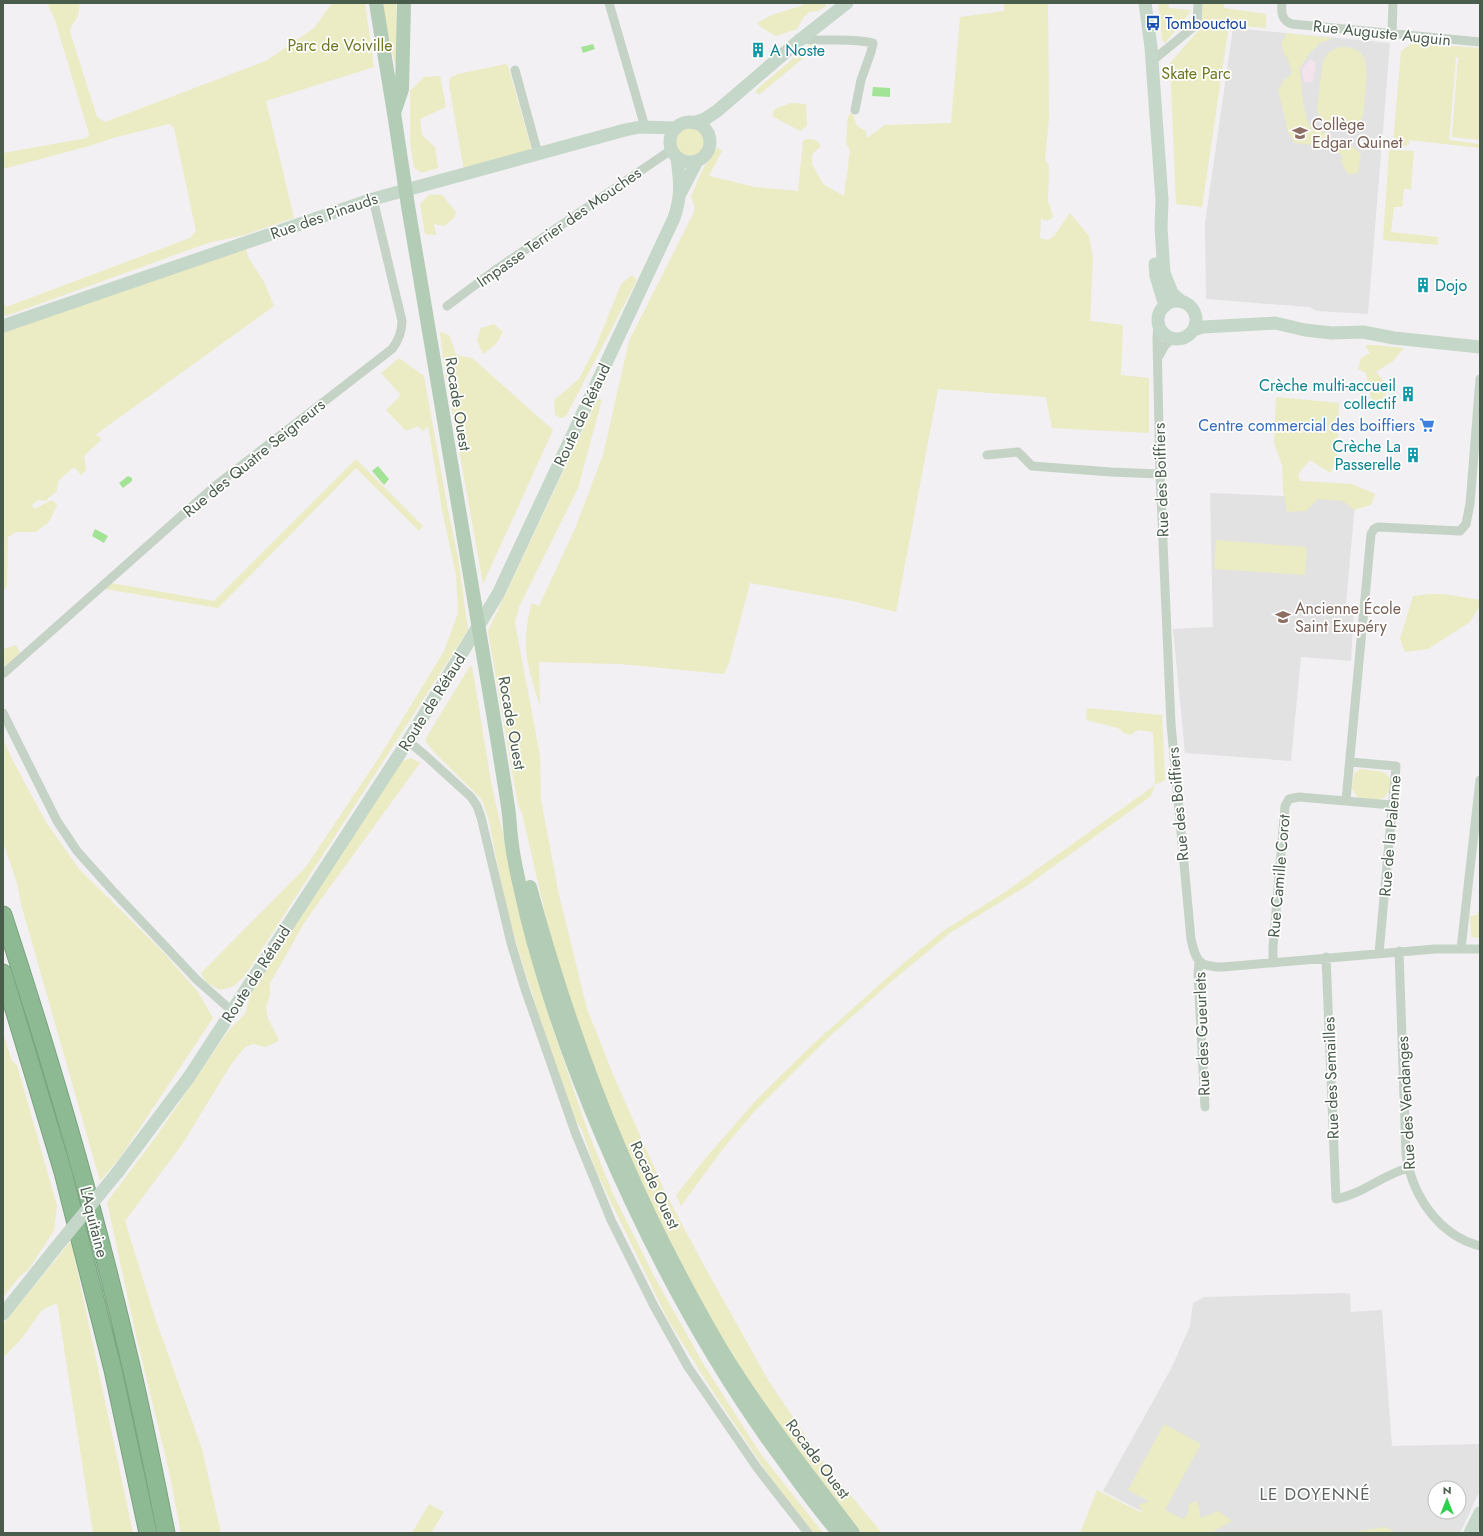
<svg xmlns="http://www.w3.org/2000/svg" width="1483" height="1536" viewBox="0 0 1483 1536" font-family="Jost,sans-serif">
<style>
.education{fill:#e2e2e3;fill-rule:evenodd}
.green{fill:#ebebc4}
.sand{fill:#f2e3ed}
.water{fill:#a3e396}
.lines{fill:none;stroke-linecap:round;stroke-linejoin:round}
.highway-casing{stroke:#79a57f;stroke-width:19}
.street{stroke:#c5d3c7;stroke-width:9}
.secondary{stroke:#c5d7c8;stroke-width:13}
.primary{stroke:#b3ccb6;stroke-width:14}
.highway{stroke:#8db993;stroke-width:17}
.secondary-bridge{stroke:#c5d7c8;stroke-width:13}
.primary-bridge{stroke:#b3ccb6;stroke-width:14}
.labels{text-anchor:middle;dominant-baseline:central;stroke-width:3.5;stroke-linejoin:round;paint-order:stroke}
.transit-label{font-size:16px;fill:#164399;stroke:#fff;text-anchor:start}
.street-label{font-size:16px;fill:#4a5c4c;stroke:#fff}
.park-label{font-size:16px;fill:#6c7621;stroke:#fff}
.culture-label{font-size:16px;fill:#0d838f;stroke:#fff;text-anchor:start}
.education-label{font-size:16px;fill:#785e54;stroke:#fff;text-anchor:start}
.shop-label{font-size:16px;fill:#366cbe;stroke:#fff;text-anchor:end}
.neighbourhood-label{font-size:17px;letter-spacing:1px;fill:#5d645f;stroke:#fff}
</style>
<rect width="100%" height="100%" fill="#f2f0f2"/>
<!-- education -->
<path class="education" d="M1233,28l157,15 -22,271 -51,-3 -8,-4 -103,-8 -1,-76z
M1210,493l101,4 45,-4 -10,111 8,2 -3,55 -50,-4 -10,104 -106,-8 -12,-124 40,-2z
M1343,1293l7,1 1,18 31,-2 10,136 88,-2v46l-20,43h-277l-80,-42 69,-124 18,-41 3,-23 11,-6zM1435,1488h24v24h-24z"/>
<!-- green -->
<path class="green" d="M47,3h33l-2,13 -7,11 -1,5 27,85 8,5 161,-61 48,-33 18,-25h33l9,64 -108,34 28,117 -50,17 -36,8 -202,73 -3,-3v-10l3,4 184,-69 6,-7 -22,-103 -5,-4 -56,14 -24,8 -86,23v-16l84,-15 2,-4 -34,-114z
M378,3h18l1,60h-2z
M806,3h20v3l-8,5 -9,1 -6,6 -6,11 -21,7 -14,-8 -5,-5 15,-8 28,-9z
M1004,3h44l1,116 -4,41 4,6 -1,35 5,15 -2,3 -6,2 -4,-3 -1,20 8,2 6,-4 16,-23 19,23 4,22 -3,63 33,4 -2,50 28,3v55l-97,-5 -6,-31 -108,-8 -42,223 -44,-11 -102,-18 -21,80 -5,11 -104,-10 -81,-2 1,45c-6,-22 -15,-44 -14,-67 0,-12 3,-25 5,-37l8,3 35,-75 29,-76 26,-114 64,-127 2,-6 -4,-11c8,-21 13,-33 27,-50l4,4 -13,25 46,11 43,4 5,-50 5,-2 8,1 5,6 -9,8v10l11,20 21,12 6,-46 -4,-7 2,-27 4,-4 5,14 9,5 1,7 18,-13 66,-2 9,-106 44,-6z
M1158,3h10l1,5 22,2 -9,13 -17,20 -3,-3z
M1201,3h23v5l42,6v14l-37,-3 -27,182 -26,-3 -6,-141 28,-32 8,-6h-8z
M1285,33l48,5 -13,5 -11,11 -9,14 2,29 5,23 4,8 18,6 -2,12 -33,-3 -6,-11 -10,-43 5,-5 -2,-1 11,-10 -5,-17h-2l-4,-13 4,-6z
M1412,43l68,5v92l-28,-3 6,-79 7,1 -9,-2 -7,83 31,4v4l-71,-8v4l-3,2 -11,-1 -2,-2 8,-92z
M810,44l4,2 -6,8 -49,41 -4,-4z
M1340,47c32,-2 27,25 25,47 -1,8 0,20 -5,27 -14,19 -41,9 -43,-13l6,-47 6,-9z
M506,64l2,2 23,81 -2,4 -64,18 -2,-3 -14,-82 1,-6 8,-4z
M440,76l6,31 -26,12 2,16 13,12 3,21 -16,5 -8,-5 -4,-26v-51l14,-14z
M791,103l15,1 1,22 -7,5 -28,-15 3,-7z
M674 142a15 15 0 1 1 30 0a15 15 0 1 1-30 0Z
M1335,143l16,2 10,9 -3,19 -10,1 -7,-12 1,-7 -9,-4 -3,-7z
M1389,150l25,1 -3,38h-7l-2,18h-8l-3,25 47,5v8l-55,-5z
M430,194l12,1 14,17 -2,6 -10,8 -10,-2 2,11 -11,-1 -5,-30z
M246,248l2,9 16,25 10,24 -179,129 4,1 2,4 -17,16 2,14 -5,5 -7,-8 -16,14 -1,10 -12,10 -7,-1 -6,5 2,4 18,-9 5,5 -8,17 -13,10h-20l-8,5 -1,48 -3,6v58l12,-4 4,8 -17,15v-336z
M632,275l5,5 -71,136 -5,2 -6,-3 -1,-15 25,-21 17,-33 25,-62z
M494,324l9,8 -7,12 -13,10 -6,-14 4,-12z
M440,332l9,3 7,19 4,2 12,2 81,72 -70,154 -39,-219z
M1365,345h10l29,3 -11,13 -17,11 10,12 -1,18 -13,1 -6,-30 -8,-4 3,-11 9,-5z
M399,358l25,18 24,134 10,47 10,73 -224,347 -12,10 -12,3 -14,-8 -5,-9 104,-105 75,-112 64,-105 14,-38 -2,-38 -14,-65 -14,-84 -5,5 -5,-5 -12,5 -20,-21 15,-15 -20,-22z
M1276,397l63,6 -2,57 -7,13 -20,-13 -12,14 2,7 52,3 23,10 -4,11 -17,5 -11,-9 -25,-2 -12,12 -19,1 -4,-22 -1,-25 -8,-22z
M598,398l4,2 -24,88 -59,119 -4,16 25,133 1,44 18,95 28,114 27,68 52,117 35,66 67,120 58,86 56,67h-20l-11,-13 -83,-109 -55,-87 -44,-80 -75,-166 -38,-117 -34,-148 -4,-8 -30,-174z
M356,459l67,67 -4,5 -63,-63 -138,140 -113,-19 6,-6 103,18z
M1216,540l91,7 -2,28 -91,-6z
M1431,594h13l36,6v5l-10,17 -42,27 -23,3 -5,-13 13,-43z
M470,666h2l2,12 17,104 32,140 26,95 38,112 26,65 42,84 49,87 56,88 63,80h-10l-37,-47 -61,-91 -47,-75 -73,-151 -13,-39 -7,-10 -35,-101 -32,-102 -20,-100 -6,-17 -50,-50 -6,-8v-4z
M1087,708l75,7 3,65 -10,5 -4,11 -126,91 -75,46 -58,48 -64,57 -75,75 -31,37 -41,56 -5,-11 28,-35 53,-61 55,-54 95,-85 36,-29 62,-39 150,-107 -2,-53 -14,-2 -9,5 -6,-2 -6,-5 -32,-8z
M3,739l10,22 33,61 33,47 84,83 35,40 15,26 -92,138 -21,25 -79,-277 -4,-21 -14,-41z
M411,758l9,5 -114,157 -36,63v12l-4,12 2,12 10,19v3l-12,6 -13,-3 -8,3 -15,19 -47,77 -58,78 29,94 48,134 19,84h-40l-12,-62 -34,-140 -28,-129 51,-68 70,-103 17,-17 6,-21 151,-232z
M1361,769l23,3 6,6v11l-5,8 -8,3 -20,-3 -5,-9 2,-15z
M1480,907v31l-9,-1 -1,-21 7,-1z
M3,1033l9,28 5,4 40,141 -3,25 -26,39 -7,5 -18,22z
M71,1241l62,292h-40l-36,-230 -15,7 -20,28 -19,20v-34z
M1164,1424l37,20 -36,66 18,9 5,-5 1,-10 8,-3 4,17 17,-7 14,10 -18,10 1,2h-135l17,-43 45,23 -3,-8 10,-4 -21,-11z
M429,1504l15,8 -13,21h-19z
M1385,1527l8,4v2h-35l2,-2z"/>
<!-- sand -->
<path class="sand" d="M1310,59l6,4 -3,19h-9l-2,-13z"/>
<!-- water -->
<path class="water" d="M593,44l2,5 -12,4 -2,-6z
M873,87l17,1v9l-18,-1z
M378,466l11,13 -5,6 -12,-14z
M128,476l4,2v3l-9,7 -4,-5z
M95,529l13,7 -4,7 -12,-7z"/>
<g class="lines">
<!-- highway casing -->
<g class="highway-casing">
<path id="highway" d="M3,915c49,149 93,299 128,451 13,56 24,112 35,167
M3,973l60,199 50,198 35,163"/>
</g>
<!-- street -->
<path class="street" d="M609,3l36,124
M1282,3c-1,10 0,18 10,21l188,18
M1392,33l1,-30
M801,39c23,3 48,-2 72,4l-2,9 -10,28 -6,30
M1152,61l45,-37 1,-21
M515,70l23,84
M447,306l47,-35 177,-121
M1158,323l-1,15 3,136 11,250 20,215c5,22 7,28 32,28l212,-18h45
M1159,356l6,-11 7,-6
M987,455l31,-3 14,14 79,6 49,2
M3,674l212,-188 177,-137c7,-9 10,-17 10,-28l-29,-122
M3,713l54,108 20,30 35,39 85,90 35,31
M408,741l18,15 45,41 6,9 4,11 30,126 14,46 50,143 36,88 43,86 34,61 70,102 50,64
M1350,762l46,4 -17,187
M1346,800l25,-266 3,-5 4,-2 82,4 6,-7 4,-20 10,-125
M1461,949l19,-169
M1399,951l7,203c6,41 32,81 74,92
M1326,957l10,242c27,-5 46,-24 72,-31
M1199,962l-1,12 7,133
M1273,963v-16l12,-141 4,-7 10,-2 93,8"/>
<!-- secondary -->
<path class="secondary" d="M1145,3l6,44 11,153 -1,28 3,45 8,20 10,9
M670 142a20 20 0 1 1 40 0a20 20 0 1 1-40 0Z
M693,123l12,-4 12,-8 84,-72 46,-36
M681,192l16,-31
M1155,264l1,12 9,30
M1158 320a19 19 0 1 1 38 0a19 19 0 1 1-38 0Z
M3,326l370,-127 252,-69 15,-3 36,1
M1193,330l10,-3 72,-4 30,7 27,3 31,-1 31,6 86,9
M117,1173l72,-96 219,-336 90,-147 176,-376c8,-23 6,-37 3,-60
M3,1314l51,-64
M1470,1533l10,-20"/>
<!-- primary -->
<path class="primary" d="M376,3l18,110
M395,110l7,-21 2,-86
M408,206l67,399
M482,648c9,53 18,106 26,159 2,13 2,26 4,38 3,24 10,49 15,72 19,75 45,149 76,221 47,110 103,216 174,314 20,27 39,55 62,81
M530,887c37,137 85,267 152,392 15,28 30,56 47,83 38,60 81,115 124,171"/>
<!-- highway -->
<use href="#highway" class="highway"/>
<!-- secondary-bridge -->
<path class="secondary-bridge" d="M54,1250l63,-77"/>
<!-- primary-bridge -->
<path class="primary-bridge" d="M394,113l14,93
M475,605l7,43"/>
</g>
<!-- icons -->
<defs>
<g id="bus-bare" transform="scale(1.2)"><path d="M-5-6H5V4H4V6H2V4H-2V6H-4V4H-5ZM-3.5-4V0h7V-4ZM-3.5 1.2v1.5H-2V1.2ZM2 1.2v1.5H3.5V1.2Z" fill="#1a4fb4" stroke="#fff" stroke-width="2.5" paint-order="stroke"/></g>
<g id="building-bare" transform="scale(1.2)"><path d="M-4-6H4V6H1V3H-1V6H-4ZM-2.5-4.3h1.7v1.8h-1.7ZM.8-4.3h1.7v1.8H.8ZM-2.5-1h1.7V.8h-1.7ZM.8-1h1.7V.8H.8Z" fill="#0f9aa8" stroke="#fff" stroke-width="2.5" paint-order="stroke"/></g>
<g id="school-bare" transform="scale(1.2)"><path d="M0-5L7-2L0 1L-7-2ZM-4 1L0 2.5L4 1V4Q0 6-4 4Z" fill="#8d6e63" stroke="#fff" stroke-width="2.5" paint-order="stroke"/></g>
<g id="supermarket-bare" transform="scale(1.2)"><path d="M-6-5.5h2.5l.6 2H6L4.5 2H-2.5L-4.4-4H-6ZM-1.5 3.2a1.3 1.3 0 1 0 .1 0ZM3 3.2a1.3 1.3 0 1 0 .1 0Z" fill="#3f7fe0" stroke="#fff" stroke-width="2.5" paint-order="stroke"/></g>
</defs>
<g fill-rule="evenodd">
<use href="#bus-bare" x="1153" y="23"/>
<use href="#building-bare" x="758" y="50"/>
<use href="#school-bare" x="1300" y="133"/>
<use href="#building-bare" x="1423" y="285"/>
<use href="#building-bare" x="1408" y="394"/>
<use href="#supermarket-bare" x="1427" y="425"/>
<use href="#building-bare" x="1413" y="455"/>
<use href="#school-bare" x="1283" y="617"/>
</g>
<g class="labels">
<!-- transit labels -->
<g class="transit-label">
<text x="1165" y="23">Tombouctou</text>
</g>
<!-- street labels -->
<g class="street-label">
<text transform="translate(1382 33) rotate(6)">Rue Auguste Auguin</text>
<text transform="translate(324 216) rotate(-19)">Rue des Pinauds</text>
<text transform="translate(559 227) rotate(-35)">Impasse Terrier des Mouches</text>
<text transform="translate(458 404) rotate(81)">Rocade Ouest</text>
<text transform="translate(582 415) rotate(-65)">Route de Rétaud</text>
<text transform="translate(254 458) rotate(-39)">Rue des Quatre Seigneurs</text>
<text transform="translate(1161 480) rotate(-92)">Rue des Boiffiers</text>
<text transform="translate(432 702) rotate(-58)">Route de Rétaud</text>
<text transform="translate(512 723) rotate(80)">Rocade Ouest</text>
<text transform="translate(1178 804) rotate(-95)">Rue des Boiffiers</text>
<text transform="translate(1390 836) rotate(-85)">Rue de la Palenne</text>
<text transform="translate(1279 876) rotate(-85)">Rue Camille Corot</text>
<text transform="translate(256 974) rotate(-57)">Route de Rétaud</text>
<text transform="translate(1202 1034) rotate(-92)">Rue des Gueurlets</text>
<text transform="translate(1331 1078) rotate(-92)">Rue des Semailles</text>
<text transform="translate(1406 1103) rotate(-93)">Rue des Vendanges</text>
<text transform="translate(655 1185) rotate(65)">Rocade Ouest</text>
<text transform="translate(94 1222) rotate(76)">L'Aquitaine</text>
<text transform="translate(818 1459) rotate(53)">Rocade Ouest</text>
</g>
<!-- park labels -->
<g class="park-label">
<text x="340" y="45">Parc de Voiville</text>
<text x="1196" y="73">Skate Parc</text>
</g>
<!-- culture labels -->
<g class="culture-label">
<text x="770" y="50">A Noste</text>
<text x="1435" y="285">Dojo</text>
<text x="1396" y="385" text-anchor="end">Crèche multi-accueil<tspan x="1396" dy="18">collectif</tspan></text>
<text x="1401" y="446" text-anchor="end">Crèche La<tspan x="1401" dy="18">Passerelle</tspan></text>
</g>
<!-- education labels -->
<g class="education-label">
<text x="1312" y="124">Collège<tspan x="1312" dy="18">Edgar Quinet</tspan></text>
<text x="1295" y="608">Ancienne École<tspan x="1295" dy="18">Saint Exupéry</tspan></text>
</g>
<!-- shop labels -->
<g class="shop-label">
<text x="1415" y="425">Centre commercial des boiffiers</text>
</g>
<!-- neighbourhood labels -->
<g class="neighbourhood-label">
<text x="1315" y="1494">LE DOYENNÉ</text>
</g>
</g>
<!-- border -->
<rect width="1483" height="1536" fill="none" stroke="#4a5c4c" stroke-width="8"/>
<!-- north arrow -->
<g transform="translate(1447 1500)"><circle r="19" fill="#ffffff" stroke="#b7beb7"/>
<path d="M0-3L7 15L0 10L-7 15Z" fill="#2dd04a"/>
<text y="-6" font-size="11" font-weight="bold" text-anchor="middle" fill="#4a5c4c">N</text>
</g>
</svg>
